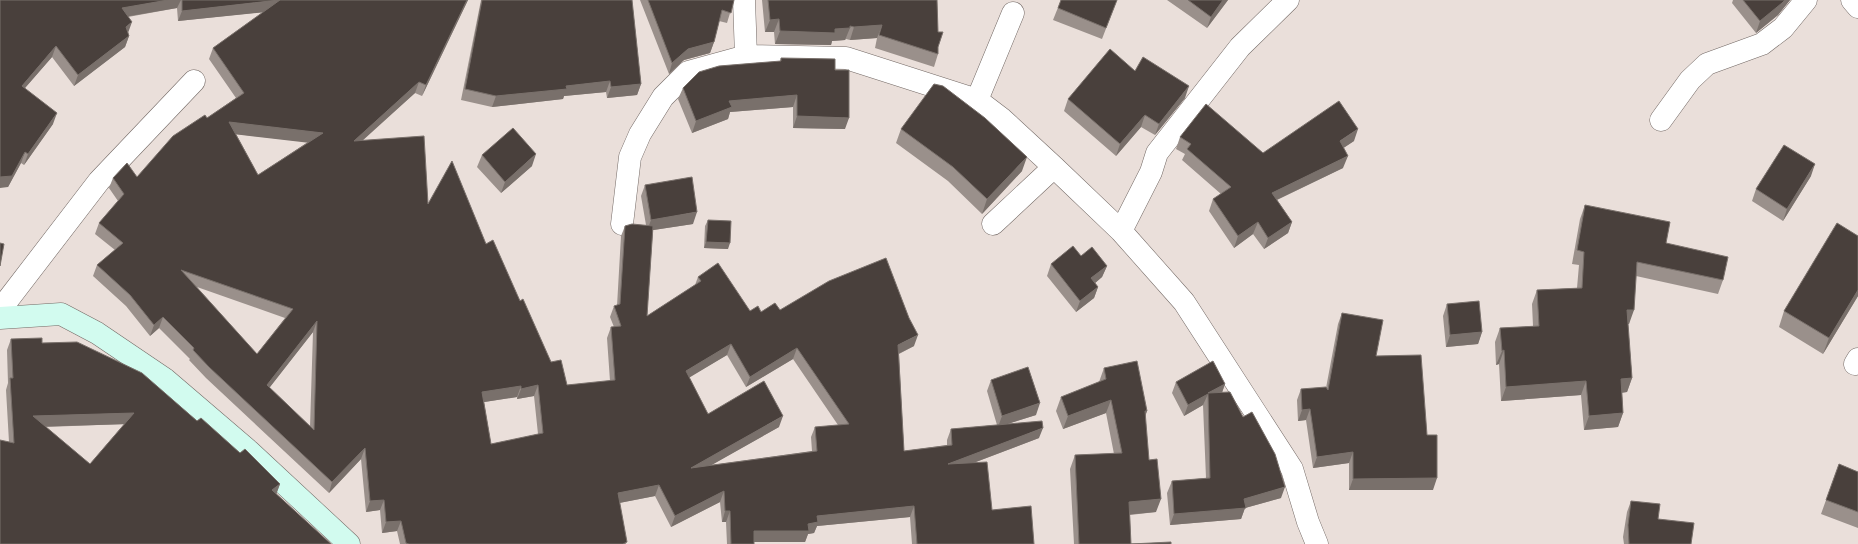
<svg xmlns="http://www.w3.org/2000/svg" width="1858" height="544" viewBox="0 0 1858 544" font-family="'Fira Sans Condensed',sans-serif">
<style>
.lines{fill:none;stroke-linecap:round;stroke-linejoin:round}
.minor-casing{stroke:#736965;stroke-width:23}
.secondary-casing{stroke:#736965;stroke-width:23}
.minor{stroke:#fff;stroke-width:22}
.secondary{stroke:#d2fbef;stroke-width:22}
.wall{fill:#9a908b;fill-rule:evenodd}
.shaded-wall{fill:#79706b}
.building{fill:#49403c;stroke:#79706b;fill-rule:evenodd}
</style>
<rect width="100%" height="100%" fill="#eadfda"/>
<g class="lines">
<!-- minor casing -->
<g class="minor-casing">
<path id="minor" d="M744,0l2,56
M1852,0l6,7
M977,100l36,-87
M1661,120l29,-40 17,-16 55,-20 21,-16 23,-28
M622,224l8,-67 10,-23 23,-37 25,-25 58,-16 100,2 131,42 25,19 52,48 67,64 63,71 108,167 16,53 9,22
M993,224l61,-57
M1121,231l30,-59 6,-19 83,-106 48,-47
M0,310l99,-129 95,-100
M1855,364l3,-5"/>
</g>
<!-- secondary casing -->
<g class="secondary-casing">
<path id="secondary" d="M0,318l61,-4 36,19 68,46 84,72 100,93"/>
</g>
<!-- minor -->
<use href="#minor" class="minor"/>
<!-- secondary -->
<use href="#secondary" class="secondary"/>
</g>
<!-- wall -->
<path class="wall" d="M0,0h468l-46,96 -7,-3 -53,47 66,64 58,40 34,57 31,61 16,23 43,-4 -3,-43 4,-11h3l-4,-10 4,-11h3l4,-70 4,-10 21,-1 -5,-29 4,-11 48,39 -40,6 -6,86 48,-31 3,-8 52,34 11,1 19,-2 134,36 -15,8 5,97 43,-6v-5l4,-11 46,-4 -10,-34 4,-11 45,35 -29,9 32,14 -63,24 16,48 42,34h-122l-2,-27 -93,9 -3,7 -6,1 -3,8h-51v2h-27l-1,-22h-4l-2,-20 -49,25 -16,-31 -36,7 7,41h-226l-3,-13 -15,2 -2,-23 -14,2 -5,-53 -32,34 -123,-115 -17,-18 1,-1 -31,-31 -9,8 -24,-30 -33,-30 4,-11 18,-15 -20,-16 4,-11 19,-22 -9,-13 4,-10 24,-1 70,-59 29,-20 -27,-39 4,-11 50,-36 -85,9 -1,-13 -49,9v16l1,3 -4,11 -51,39 -22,-29 -27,31 28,36 -29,41 -3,-2 -13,24zM236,134l72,8 -50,33zM197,287l88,31 -28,36zM313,332l-3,95 -41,-39zM727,355l19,32 47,-28 45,66 -23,2 -4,10 1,14 -101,14 68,-38 -71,-13 -19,-37zM534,396l4,38 -47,10 -7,-42 33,-5v2z
M481,0h151l9,84 -4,11 -30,3 -1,-6 -42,4 -1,3 -71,8 -31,-7z
M640,0h94l-7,23 -8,-2 -5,21 -4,11 -26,7 -15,14z
M762,0h175l1,54 -4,13 -59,-19 2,-10 -27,2 -4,-1 -1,1 -13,1 -1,4 -56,-1 -1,-12h-9z
M1061,0h56l-15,39 -49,-19z
M1167,0h61l-21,28z
M1733,0h57l-12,15 -22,18 -24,-30z
M781,58l54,12 10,59 -52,-1v-21l-63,5 -2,7 -36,14 -14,-34 5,-11 97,-27z
M1135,71l50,27 -30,37 -14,-8 -25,29 -52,-45 4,-12z
M901,129l121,42 -40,43 -34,-33 -52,-38z
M1180,137l83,16 91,-12 -11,7v20l-66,32 15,22 -4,11 -24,16 -11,-15 -19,14 -25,-37 4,-12 8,-5 -39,-34 3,-6 -9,-5z
M482,155l50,11 -31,27 -24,-26z
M1811,176l-28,45 -31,-20 4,-12z
M1585,205l81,38 57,37 -5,14 -82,-18 -7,48h-1l4,54 -5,14 -5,1 1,20 -5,14 -34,3 -3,-35 -80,6 -2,-37 -3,1 -1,-23 5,-14 33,-2 -1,-22 5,-14 40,-2 2,-23 -7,-1 8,-45z
M708,220l20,29 -24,-1 1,-22z
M1858,236v60l-35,58 -44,-27 5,-16z
M1081,256l26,10 -5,11 -7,6 3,4 -4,11 -18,14 -29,-36 4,-12z
M1447,304l35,28 -4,12 -32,3 -3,-31z
M1342,313l34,43 51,79 6,55h-84v-27l-36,5 -7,-48 -8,1 -1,-21 4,-11 25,-1 12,-64z
M11,339l31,4 155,78 43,32 40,31 -4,10 55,50 -322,-102 -3,-52 2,-7 -1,-33zM124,424l-34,40 -44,-37z
M1104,368l43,43 -2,6 4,43 7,52 -26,3 1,29h40h-97l-4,-75 5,-14 39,-1 -8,-41 -43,16 -7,-18 5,-14 38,-15z
M1176,382l49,2 -3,9 59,105 -36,10 -4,11 -71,6 -3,-32 5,-12 34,-3 -3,-73 -19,11 -12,-23z
M1839,464l19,8v56l-37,-14z
M1631,501l60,43h-67l-1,-7 4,-25z"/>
<!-- shaded-wall -->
<path class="shaded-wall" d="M168,0h13l-4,8 -59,10 4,-10z
M280,0l-4,11 -98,10 4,-10z
M467,0h1l-46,96 4,-11z
M1223,0h5l-21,28 4,-11z
M1785,0h5l-12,15 -22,18 4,-12z
M779,19l-5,13h-9l5,-12z
M132,22l-4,11 -6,5 4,-11z
M882,25l-5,13 -27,2 4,-13z
M850,28l-5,12 -13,1 -1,4 -56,-1 5,-13z
M129,36l-4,11 -51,39 4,-11z
M714,42l-4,11 -26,7 -15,14 3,-11 16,-14z
M56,46l-4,11 -34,39 4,-10z
M610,81l-4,11 -42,4 -1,3 -71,8 4,-11 70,-10z
M419,82l-4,11 -65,59 4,-11z
M641,84l-4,11 -30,3 4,-11z
M1189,86l-4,12 -30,37 4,-11z
M797,95l-4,12 -63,5 -2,7 -36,14 4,-12 33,-20z
M57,113l-4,11 -29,41 4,-11z
M1145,115l-4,12 -25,29 4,-12z
M797,116l52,2 -4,11 -52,-1z
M229,122l94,11 -4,11 -94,-11z
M1358,129l-4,12 -18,12 4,-12z
M25,152l-4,11 -13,24 -8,1v-11z
M536,154l-4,12 -31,27 4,-11z
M1348,156l-5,12 -75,36 4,-11z
M1027,157l-5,14 -40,43 5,-15z
M1815,164l-4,12 -28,45 4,-12z
M697,212l-4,12 -46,7 4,-11z
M1258,222l-5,12 -19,14 4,-12z
M1292,222l-4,11 -24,16 4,-11z
M706,242l24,1 -2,6 -24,-1z
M1107,266l-5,11 -15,13 4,-12z
M1098,287l-4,11 -18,14 4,-11z
M1858,290v6l-35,58 6,-16z
M1627,310h7l-5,14h-7z
M163,317l-4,11 -9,8 4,-11z
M317,321l-4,11 -50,64 4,-11z
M1482,332l-4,12 -32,3 4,-12z
M918,335l-4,11 -20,10 4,-11z
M731,344l-4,11 -45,27 4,-11z
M797,348l-4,11 -47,28 4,-10z
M1504,350l-5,14 -3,1 6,-14z
M1632,378l-5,14 -11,1 5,-14z
M1586,381l-5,14 -80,6 5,-14z
M1225,384l-4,11 -13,-2z
M538,385l-4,11 -17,3 4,-10z
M521,386l-4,11 -39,6 4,-11z
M1208,394l-5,11 -19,11 4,-11z
M1111,400l-5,13 -43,16 5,-13z
M1040,403l-4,12 -38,12 4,-11z
M1310,409l-4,11 -8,1 4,-11z
M1145,411h2l-5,13z
M134,413l-4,11 -101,3 4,-11z
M1623,413l-5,14 -34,3 5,-14z
M783,416l-4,11 -92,52 4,-11z
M1043,428l-4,10 -95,36 4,-10z
M365,448l-4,11 -32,34 3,-11z
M1353,452l-4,11 -36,5 4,-11z
M1437,478l-4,12h-84l4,-11z
M280,484l-4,11 -4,-5z
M659,485l-4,11 -41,8 4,-11z
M1285,487l-4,11 -36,10 -4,11 -71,6 4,-11 70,-15z
M724,491l-4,11 -49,25 4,-11z
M1161,499l-5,13 -32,3 5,-13z
M384,500l-4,10 -14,2 4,-11z
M914,506l-4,11 -93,9 -3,7 -6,1 -3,8h-55l4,-11 63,-15z
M725,511h5l-4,11h-4z
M401,521l-4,10 -15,2 4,-11z"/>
<!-- building -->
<path class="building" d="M0,0h168l-46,8 10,14 -6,5 3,9 -51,39 -22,-29 -34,40 35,27 -29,41 -3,-2 -13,24 -12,1z
M182,0h97l-97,11z
M280,0h187l-41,85 -7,-3 -65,59 70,-5 4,68 24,-43 34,83 7,-4 27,61 3,-2 28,63 10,-2 6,25 48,-5 -4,-53 10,-1 -7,-20 6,-2 5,-78 7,-2 21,2 -6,90 54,-35 -3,-4 20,-14 32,48 8,-5 3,6 14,-9 5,7 49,-29 57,-23 23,60 9,17 -20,10 6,106 48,-6 -1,-16 91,-8 1,7 -95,36 39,-2 5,48 39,-4 3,38h-117l-3,-38 -97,10 1,6 -10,2 1,7h-55v13h-23l-1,-33h-5l-1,-20 -49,25 -16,-31 -41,8 9,49 -4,2h-214l-3,-1 -5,-22 -15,1 -2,-22 -14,1 -5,-53 -33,34 -123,-115 -16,-17 1,-2 -31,-31 -9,8 -24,-30 -33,-30 26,-22 -24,-20 25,-29 -11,-16 14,-15 10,14 36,-41 32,-21 2,3 37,-25 -31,-45zM229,122l94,11 -65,42zM181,270l112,39 -36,45zM317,321l-3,109 -47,-45zM731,344l19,33 47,-29 52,76 -34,3 2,24 -126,17 92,-52 -19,-35 -56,33 -22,-43zM538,385l5,48 -52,11 -9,-52 39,-6v3z
M482,0h150l9,84 -30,3 -1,-6 -44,5 1,3 -71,7 -31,-7z
M648,0h86l-3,13 -9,-3 -8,32 -26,7 -16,14z
M768,0h169l1,32h5l-5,15v7l-59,-19 3,-10 -28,2 -4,-1v2l-15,1v4l-55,-2 -1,-12 -9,1z
M1061,0h56l-11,28 -48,-20z
M1188,0h35l-12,17z
M1743,0h42l-3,3 -22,18z
M1110,49l25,22 8,-14 46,29 -30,38 -14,-9 -25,29 -52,-45z
M781,58l54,1v11h14v48l-52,-2v-21l-68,6 3,6 -36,14 -13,-33 16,-16 20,-6 62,-5z
M934,84l9,2 42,32 42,39 -40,42 -34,-32 -52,-38z
M1339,101l19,28 -18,12 8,15 -76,37 20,29 -24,16 -10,-16 -20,14 -25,-37 18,-12 -44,-38 4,-5 -11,-7 26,-33 57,49z
M513,128l23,26 -31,28 -23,-27z
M1784,145l31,19 -28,45 -31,-20z
M692,177l5,35 -46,8 -6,-35z
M1585,205l85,17 -4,21 62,14 -5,23 -86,-18 -3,48h-7l5,68 -11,1 2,34 -34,3 -3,-35 -80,6 -2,-37 -2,1 -2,-23 39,-2 -2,-36 45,-2 2,-36 -7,-2z
M708,220l23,1 -1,22 -24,-1z
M1837,223l21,13v54l-29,48 -45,-27z
M0,243l4,1 -4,22z
M1073,246l8,10 11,-9 15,19 -16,12 7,9 -18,14 -29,-37z
M1479,301l3,31 -32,3 -3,-31z
M1342,313l41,7 -7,36 45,-1 6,80h10v43l-84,1v-27l-36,5 -7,-48 -8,1 -1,-21 25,-2 2,3z
M42,338v5l35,-1 65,31 55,48 4,-3 39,35 5,-4 35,35 -8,6 59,54h-331v-104l14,3 -4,-65h3l-2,-39zM134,413l-44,51 -57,-48z
M1137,361l10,50h-2l4,49 8,-1 4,40 -32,3 2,42 40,-2v2h-92l-4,-89 47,-2 -11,-53 -43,16 -7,-19 45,-18 -2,-11z
M1213,361l12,23 -17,9 22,-1 13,25 9,-5 23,42 10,33 -41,12 2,9 -72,6 -2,-33 38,-3 -2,-84 -20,11 -12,-23z
M1028,367l12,36 -38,13 -11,-36z
M1839,464l19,8v40l-32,-12z
M1631,501l29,3 -2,15 36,4 -3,21h-62l-1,-19z"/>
</svg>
